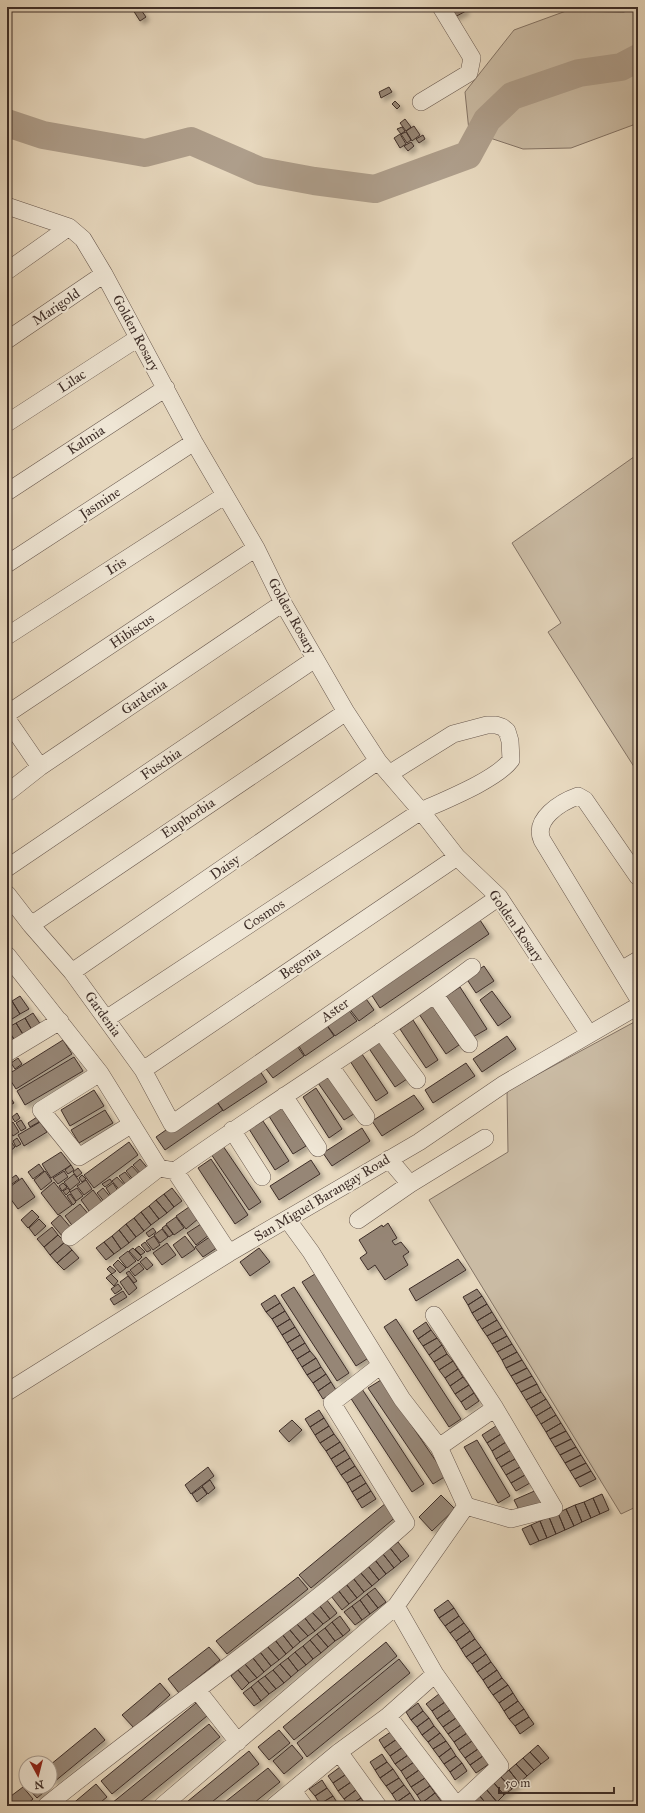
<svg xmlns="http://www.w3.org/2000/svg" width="645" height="1813" viewBox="0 0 645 1813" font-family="'IM FELL Great Primer',serif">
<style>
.green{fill:#cabba4;stroke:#847466}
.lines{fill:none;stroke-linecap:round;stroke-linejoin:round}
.river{stroke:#ae9e8b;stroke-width:28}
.building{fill:#968676;stroke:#3e2e28;filter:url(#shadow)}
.street-casing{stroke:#68584e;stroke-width:18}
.street{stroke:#efe6d5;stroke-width:17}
.labels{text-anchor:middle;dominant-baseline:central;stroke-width:4;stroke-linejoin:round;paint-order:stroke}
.street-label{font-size:14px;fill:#3e2e28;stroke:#efe6d5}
</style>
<defs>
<filter id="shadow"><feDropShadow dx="3.5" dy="3.5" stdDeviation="2" flood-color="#0004"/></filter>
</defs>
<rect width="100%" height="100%" fill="#e7d8be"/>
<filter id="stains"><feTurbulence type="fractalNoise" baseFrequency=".005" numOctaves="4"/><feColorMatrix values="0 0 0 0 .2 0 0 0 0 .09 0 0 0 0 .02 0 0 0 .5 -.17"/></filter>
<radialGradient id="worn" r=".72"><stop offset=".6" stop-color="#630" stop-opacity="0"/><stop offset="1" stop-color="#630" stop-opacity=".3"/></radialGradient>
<!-- green -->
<path class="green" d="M633,7h5v114l-5,4 -62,23 -48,1 -54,-18 -4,-39 49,-62 52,-19 58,1z
M638,454v319l-90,-141 13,-9 -49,-80z
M638,1020v486l-17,8 -192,-314 79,-48 -1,-61z"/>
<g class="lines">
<!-- river -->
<path class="river" d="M7,123l36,12 102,18 46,-12 69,30 54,10 61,8 93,-34 19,-35 25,-24 67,-23 42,-6 17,-9"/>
</g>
<!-- building -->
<path class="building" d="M139,7l7,10 -6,4 -7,-11z
M448,7h16l2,4 -13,7z
M389,87l3,5 -11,6 -2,-6z
M395,101l5,5 -3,3 -5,-5z
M405,119l6,8 -5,4 -6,-8z
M414,126l6,9 -8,6 -6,-10z
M402,127l3,4 -4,3 -4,-5z
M406,132l5,8 -4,3 -6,-9z
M400,134l6,10 -6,4 -6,-10z
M423,135l2,4 -6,4 -3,-4z
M411,142l3,4 -6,5 -4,-5z
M480,920l9,14 -109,74 -9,-14z
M484,966l10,15 -18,12 -10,-15z
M460,987l27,42 -14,8 -27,-41z
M492,991l19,26 -13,9 -18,-26z
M20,996l9,13 -9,5 -8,-13z
M364,996l10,14 -15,11 -11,-14z
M12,1001l8,13 -8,5 -5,-8v-7z
M432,1005l27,40 -13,9 -27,-40z
M348,1009l9,12 -22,15 -9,-12z
M7,1011l5,8 -5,4z
M33,1013l8,12 -9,5 -7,-12z
M25,1018l7,12 -8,6 -8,-13z
M413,1020l25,40 -12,8 -26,-39z
M16,1023l8,13 -9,5 -8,-13z
M326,1024l8,12 -29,20 -8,-13z
M7,1028l8,13 -8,5z
M507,1036l9,13 -34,23 -9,-13z
M380,1038l27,41 -12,8 -27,-40z
M63,1040l9,14 -56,35 -9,-14z
M295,1043l9,13 -31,22 -10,-13z
M362,1054l26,39 -12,8 -26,-40z
M74,1057l9,14 -58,34 -8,-14z
M18,1058l4,6 -7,5 -4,-6z
M466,1063l9,13 -42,27 -8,-13z
M258,1068l9,14 -44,29 -9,-14z
M329,1071l28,41 -13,8 -28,-40z
M316,1088l26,41 -13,9 -26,-41z
M94,1090l10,16 -34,20 -9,-16z
M414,1095l10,14 -42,27 -10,-15z
M10,1097l4,6 -7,4v-8z
M213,1097l10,13 -58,40 -9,-13z
M280,1105l26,41 -13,8 -26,-41z
M105,1110l8,13 -34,20 -8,-13z
M17,1113l3,5 -5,4 -3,-5z
M37,1117l2,5 -9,5 -2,-4z
M21,1120l5,8 -5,3 -5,-8z
M263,1121l26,40 -14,9 -26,-41z
M13,1122l6,10 -6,4 -6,-9z
M40,1122l7,10 -23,14 -6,-11z
M362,1128l8,13 -38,25 -9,-13z
M7,1130l5,7 -5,3z
M17,1138l4,6 -5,3 -3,-6z
M9,1139l6,8 -6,5 -2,-2v-9z
M129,1142l9,13 -44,33 -10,-13z
M223,1146l38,56 -12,8 -38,-56z
M61,1152l10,13 -20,13 -9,-14z
M140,1159l10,12 -7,5 -10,-11z
M211,1159l37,56 -13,9 -37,-56z
M311,1160l9,14 -41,26 -9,-14z
M39,1164l5,7 -11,8 -5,-7z
M71,1165l3,5 -6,4 -3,-4z
M132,1166l9,10 -6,6 -9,-11z
M78,1168l4,5 -5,4 -4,-5z
M45,1171l7,10 -11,9 -7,-10z
M64,1171l4,6 -10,7 -5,-6z
M125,1172l9,11 -6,5 -9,-12z
M74,1174l6,8 -10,8 -6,-8z
M16,1175l3,4 -7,5 -3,-4z
M82,1175l4,4 -4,3 -3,-4z
M117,1177l10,11 -5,5 -10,-12z
M22,1178l13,19 -17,12 -11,-15v-5z
M110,1179l2,3 -7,5 -3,-3z
M86,1180l6,9 -8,6 -7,-9z
M54,1182l18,23 -14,10 -17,-22z
M63,1183l4,4 -5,4 -3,-5z
M113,1183l7,11 -7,5 -7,-11z
M68,1188l2,3 -4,4 -3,-4z
M77,1188l6,8 -7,5 -6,-9z
M103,1188l9,11 -6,5 -9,-11z
M172,1188l10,13 -8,6 -10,-13z
M93,1190l12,16 -13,9 -11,-15z
M70,1194l6,8 -3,3 -6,-9z
M164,1194l10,13 -7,6 -11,-13z
M156,1200l11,13 -8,6 -10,-13z
M80,1204l10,12 -16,12 -9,-12z
M149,1206l10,13 -8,6 -10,-13z
M189,1207l9,12 -12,10 -10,-13z
M32,1210l7,7 -11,11 -7,-8z
M141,1212l10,13 -7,6 -10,-13z
M60,1215l12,14 -9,8 -12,-14z
M176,1217l8,11 -10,7 -8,-11z
M134,1218l10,13 -8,6 -10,-13z
M39,1219l7,7 -11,10 -6,-8z
M388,1223l9,15 -5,3 3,4 6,-3 8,10 -6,4 5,9 -23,15 -10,-15 -7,5 -8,-12 7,-5 -8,-13 23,-15 1,2z
M126,1224l10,13 -7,6 -10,-13z
M201,1224l8,11 -13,10 -9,-12z
M166,1225l7,9 -4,3 -7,-9z
M52,1227l6,8 -14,12 -7,-8z
M153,1228l3,4 -7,5 -3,-4z
M162,1229l6,8 -8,6 -6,-8z
M119,1230l10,13 -8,6 -9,-13z
M58,1235l7,7 -15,13 -6,-8z
M112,1236l9,13 -7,5 -10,-12z
M154,1236l6,9 -7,5 -7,-9z
M185,1236l10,13 -13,9 -9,-13z
M211,1236l7,11 -15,10 -8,-10z
M65,1242l7,8 -15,13 -7,-8z
M104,1242l10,12 -8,6 -10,-12z
M145,1242l6,8 -4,2 -6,-7z
M167,1243l9,12 -14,10 -9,-12z
M139,1246l6,6 -4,3 -6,-6z
M133,1248l9,9 -4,4 -9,-10z
M259,1248l11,14 -20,14 -10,-14z
M72,1250l7,8 -15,12 -7,-7z
M128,1251l8,10 -9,7 -8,-10z
M146,1257l7,8 -6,5 -7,-8z
M458,1259l8,11 -50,31 -7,-12z
M118,1260l8,8 -6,5 -7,-8z
M139,1263l5,6 -9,7 -5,-6z
M110,1266l6,5 -4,3 -5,-5z
M129,1271l8,10 -3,2 -8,-10z
M111,1274l7,7 -4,5 -8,-8z
M315,1274l55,83 -14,9 -54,-84z
M128,1276l9,12 -8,7 -9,-13z
M118,1284l4,5 -7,5 -4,-5z
M294,1287l55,86 -12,8 -56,-86z
M477,1289l5,7 -14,9 -5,-8z
M123,1291l4,6 -13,8 -4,-6z
M275,1295l5,8 -14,9 -5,-8z
M482,1296l5,8 -15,9 -4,-8z
M280,1303l5,8 -13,8 -6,-7z
M487,1304l5,8 -15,9 -5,-8z
M285,1311l5,8 -13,8 -5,-8z
M492,1312l5,8 -15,9 -5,-8z
M290,1319l5,8 -13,8 -5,-8z
M396,1319l65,100 -12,8 -65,-100z
M497,1320l5,8 -15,8 -5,-7z
M426,1322l5,8 -13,9 -5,-8z
M295,1327l5,8 -13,8 -5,-8z
M502,1328l5,8 -15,8 -5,-8z
M431,1330l6,8 -14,8 -5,-7z
M300,1335l5,8 -13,8 -5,-8z
M507,1336l5,8 -15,8 -5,-8z
M437,1338l5,7 -13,10 -6,-9z
M305,1343l5,8 -13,8 -5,-8z
M512,1344l5,8 -15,8 -5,-8z
M442,1345l5,9 -13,8 -5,-7z
M310,1351l6,7 -14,9 -5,-8z
M517,1352l5,8 -16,8 -4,-8z
M447,1354l6,7 -14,9 -5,-8z
M316,1358l5,9 -14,8 -5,-8z
M522,1360l5,8 -16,8 -5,-8z
M453,1361l5,8 -13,9 -6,-8z
M321,1367l5,7 -13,9 -6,-8z
M527,1368l5,8 -16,8 -5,-8z
M458,1369l5,8 -13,9 -5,-8z
M326,1374l5,8 -13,9 -5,-8z
M532,1376l5,8 -16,8 -5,-8z
M463,1377l6,8 -14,9 -5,-8z
M381,1380l65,96 -13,8 -65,-96z
M331,1382l5,8 -13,9 -5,-8z
M537,1384l4,8 -15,8 -5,-8z
M469,1385l5,8 -13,9 -6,-8z
M362,1389l62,95 -12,8 -62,-95z
M541,1392l5,7 -15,9 -5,-8z
M474,1393l5,8 -13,9 -5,-8z
M546,1399l5,8 -15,9 -5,-8z
M551,1407l5,8 -15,9 -5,-8z
M319,1410l5,8 -14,9 -5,-8z
M556,1415l5,8 -15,9 -5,-8z
M324,1418l5,8 -14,9 -5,-8z
M292,1420l10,10 -13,12 -10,-11z
M561,1423l5,8 -16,8 -4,-7z
M329,1426l5,8 -14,9 -5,-8z
M496,1426l5,8 -14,9 -5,-8z
M566,1431l5,8 -16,8 -5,-8z
M334,1434l6,8 -14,9 -6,-8z
M501,1434l5,8 -14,9 -5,-8z
M571,1439l5,8 -16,8 -5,-8z
M477,1440l33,56 -12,7 -34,-56z
M340,1442l5,8 -14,9 -5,-8z
M506,1442l5,8 -15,9 -4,-8z
M576,1447l5,8 -16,8 -5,-8z
M345,1450l5,8 -14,9 -5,-8z
M511,1450l4,9 -14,8 -5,-8z
M581,1455l5,8 -16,8 -5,-8z
M350,1458l5,8 -14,9 -5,-8z
M515,1459l5,8 -14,8 -5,-8z
M586,1463l5,8 -16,8 -5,-8z
M355,1466l6,9 -14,8 -6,-8z
M208,1467l6,9 -23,18 -6,-9z
M520,1467l5,8 -14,8 -5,-8z
M591,1471l5,8 -16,8 -5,-8z
M361,1475l5,8 -14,9 -5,-9z
M525,1475l5,8 -14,8 -5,-8z
M210,1480l5,8 -7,6 -6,-8z
M366,1483l5,8 -14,9 -5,-8z
M202,1487l5,7 -10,8 -5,-8z
M539,1489l6,14 -24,11 -7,-14z
M371,1491l5,8 -14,9 -5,-8z
M602,1494l7,16 -9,4 -7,-16z
M441,1495l14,14 -23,22 -13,-14z
M593,1498l7,16 -9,4 -7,-16z
M584,1502l7,16 -9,4 -7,-17z
M386,1503l11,13 -86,72 -12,-13z
M575,1505l7,17 -8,4 -8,-17z
M566,1509l8,17 -9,4 -7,-17z
M558,1513l7,17 -9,4 -7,-17z
M549,1517l7,17 -9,4 -7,-17z
M540,1521l7,17 -8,3 -8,-16z
M531,1525l8,16 -9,4 -8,-16z
M398,1542l11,14 -8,6 -11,-14z
M390,1548l11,14 -7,6 -11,-14z
M383,1554l11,14 -8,6 -11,-14z
M375,1560l11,14 -7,6 -11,-14z
M368,1566l11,14 -7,6 -12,-14z
M360,1572l12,14 -8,6 -11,-14z
M298,1577l10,12 -81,65 -11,-13z
M353,1578l11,14 -7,6 -11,-14z
M346,1584l11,14 -8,6 -11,-14z
M375,1588l11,14 -8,6 -11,-14z
M338,1590l11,14 -7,6 -11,-14z
M367,1594l11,14 -8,6 -10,-14z
M326,1599l11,14 -7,6 -11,-14z
M360,1600l10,14 -8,6 -10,-14z
M448,1600l6,8 -15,10 -5,-8z
M319,1605l11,14 -7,5 -12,-13z
M352,1606l10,14 -7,5 -11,-13z
M454,1608l5,8 -14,10 -6,-8z
M311,1611l12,13 -8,7 -11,-14z
M340,1616l10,14 -7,6 -11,-14z
M459,1616l5,7 -14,10 -5,-7z
M304,1617l11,14 -7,5 -12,-13z
M332,1622l11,14 -8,5 -10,-13z
M296,1623l12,13 -8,6 -11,-13z
M464,1623l6,8 -14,10 -6,-8z
M325,1628l10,13 -7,6 -11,-13z
M289,1629l11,13 -7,6 -11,-14z
M470,1631l5,8 -14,10 -5,-8z
M282,1634l11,14 -7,6 -11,-14z
M317,1634l11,13 -7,6 -11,-13z
M475,1639l6,8 -15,10 -5,-8z
M275,1640l11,14 -7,6 -12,-14z
M310,1640l11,13 -8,6 -10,-13z
M386,1642l11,14 -103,84 -11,-13z
M267,1646l12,14 -8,6 -11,-14z
M303,1646l10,13 -7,6 -11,-13z
M209,1647l11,13 -41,33 -11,-14z
M481,1647l5,7 -14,10 -6,-7z
M260,1652l11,14 -7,6 -11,-14z
M295,1652l11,13 -8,6 -10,-13z
M486,1654l5,8 -14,10 -5,-8z
M253,1658l11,14 -7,6 -12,-14z
M288,1658l10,13 -7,6 -11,-13z
M399,1659l11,14 -103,84 -10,-14z
M491,1662l6,8 -14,10 -6,-8z
M245,1664l12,14 -8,5 -11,-13z
M280,1664l11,13 -7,6 -11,-13z
M238,1670l11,13 -7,7 -11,-14z
M273,1670l11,13 -8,6 -11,-13z
M497,1670l5,8 -14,10 -5,-8z
M265,1676l11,13 -7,5 -11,-13z
M502,1678l6,7 -15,10 -5,-7z
M258,1681l11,13 -8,7 -10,-14z
M160,1683l10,12 -36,33 -12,-13z
M508,1685l5,8 -14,10 -6,-8z
M251,1687l10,14 -7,5 -11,-13z
M513,1693l5,8 -14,10 -5,-8z
M439,1694l6,8 -13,9 -6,-7z
M518,1701l6,8 -15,10 -5,-8z
M445,1702l5,8 -13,9 -5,-8z
M196,1703l11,13 -95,78 -11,-13z
M418,1703l5,8 -12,9 -5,-8z
M524,1709l5,8 -14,9 -6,-7z
M450,1710l6,8 -13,9 -6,-8z
M423,1711l6,7 -12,9 -6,-7z
M529,1717l5,7 -14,10 -5,-8z
M429,1718l5,8 -12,9 -5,-8z
M456,1718l5,7 -13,9 -5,-7z
M209,1724l11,13 -85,69h-21l-2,-3z
M461,1725l6,8 -13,9 -6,-8z
M434,1726l6,7 -12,9 -6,-7z
M95,1728l10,12 -51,42 -4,-5v-12z
M279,1730l11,13 -21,17 -11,-13z
M392,1731l5,8 -13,9 -5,-8z
M440,1733l6,8 -13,8 -5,-7z
M467,1733l5,8 -13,9 -5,-8z
M397,1739l6,8 -13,9 -6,-8z
M446,1741l5,7 -12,9 -6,-8z
M472,1741l6,8 -13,9 -6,-8z
M292,1745l11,13 -19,16 -11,-13z
M538,1745l11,13 -8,6 -11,-12z
M403,1747l5,8 -13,9 -5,-8z
M451,1748l5,8 -12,8 -5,-7z
M478,1749l5,7 -13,9 -5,-7z
M249,1751l10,13 -52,42h-25z
M530,1752l11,12 -7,6 -11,-12z
M382,1754l5,8 -12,8 -5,-8z
M408,1755l6,7 -13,9 -6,-7z
M456,1756l6,7 -12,9 -6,-8z
M483,1756l6,8 -13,9 -6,-8z
M523,1758l11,12 -7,6 -11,-12z
M387,1762l6,7 -13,9 -5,-8z
M414,1762l5,8 -13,9 -5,-8z
M462,1763l5,8 -12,9 -5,-8z
M516,1764l11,12 -8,7 -10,-13z
M340,1767l5,8 -12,8 -5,-7z
M268,1768l12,14 -30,24h-30z
M393,1769l6,9 -13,8 -6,-8z
M419,1770l6,8 -14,9 -5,-8z
M509,1770l10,13 -7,6 -11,-12z
M345,1775l6,7 -13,9 -5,-8z
M501,1777l11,12 -8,6 -10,-12z
M399,1778l5,7 -12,9 -6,-8z
M425,1778l5,8 -13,9 -6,-8z
M322,1780l5,8 -12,8 -6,-7z
M351,1782l5,8 -12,9 -6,-8z
M494,1783l10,12 -7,7 -11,-13z
M96,1784l11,13 -11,9h-26z
M404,1785l6,8 -13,9 -5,-8z
M430,1786l5,7 -13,10 -5,-8z
M23,1787l10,12 -8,7h-18v-7z
M27,1787h23l-13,11z
M327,1788l6,8 -13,8 -5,-8z
M486,1789l11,13 -5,4h-4l-9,-11z
M356,1790l5,8 -12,8 -5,-7z
M410,1793l5,8 -7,5h-8l-3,-4z
M435,1793l6,8 -7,5h-9l-3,-3z
M479,1795l9,11h-13l-3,-4z
M333,1796l5,8 -3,2h-14l-1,-2z
M361,1798l5,8h-17z"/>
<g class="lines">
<!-- street casing -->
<g class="street-casing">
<path id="street" d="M421,102l48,-29 3,-15 -31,-51
M7,206l62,21 14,12 21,35 90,168 62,106 27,55 63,109 32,49 43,50 36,46 42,40 90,137
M7,271l62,-44
M7,340l97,-66
M7,423l131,-85
M7,492l159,-104
M7,564l187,-122
M7,636l217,-140
M7,714l249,-166
M7,719l33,48
M7,793l33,-26 243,-164
M7,868l308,-209
M638,877l-53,-77 -7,-4c-17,6 -45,23 -36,44l96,158
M7,894l24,31 41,47 71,98 29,54 327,-227
M31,925l315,-213
M7,955l93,118 59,95
M621,970l17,-10
M72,972l306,-211
M435,995l34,49
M106,1019l315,-208c24,-11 75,-31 90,-51l-1,-19 -3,-10 -5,-4 -6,-2h-9l-34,9 -64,40
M381,1031l36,49
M7,1053l53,-32
M330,1066l36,51
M143,1070l314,-213
M100,1073l-59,37 38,47 53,-33
M284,1096l34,52
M232,1130l30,47
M175,1171l54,82
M410,1184l75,-46
M287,1219l24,33 91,147 37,48 27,59 45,13 43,-11 -59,-100 -61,-93
M358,1220l52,-36 -21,-25
M70,1237l89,-69 16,3c98,-70 201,-132 297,-204
M7,1392l222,-139 190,-111 85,-58 134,-78
M439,1447l56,-39
M396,1606l39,68
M198,1691l40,51
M388,1716l69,90
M339,1752l39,54
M293,1791l11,15
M46,1806c118,-96 246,-181 360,-283l-74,-120 49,-38
M162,1806l234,-200 70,-100
M274,1806l65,-54 49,-36 47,-42 65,92 -43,40"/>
</g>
<!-- street -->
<use href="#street" class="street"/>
</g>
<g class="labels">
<!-- street labels -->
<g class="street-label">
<text transform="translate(56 307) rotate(-34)">Marigold</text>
<text transform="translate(136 333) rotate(62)">Golden Rosary</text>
<text transform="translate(72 381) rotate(-33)">Lilac</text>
<text transform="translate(86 440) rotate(-33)">Kalmia</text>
<text transform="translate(100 503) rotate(-33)">Jasmine</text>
<text transform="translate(116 566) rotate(-33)">Iris</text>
<text transform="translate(292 616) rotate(61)">Golden Rosary</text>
<text transform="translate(132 631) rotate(-34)">Hibiscus</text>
<text transform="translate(144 697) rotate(-34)">Gardenia</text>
<text transform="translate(161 764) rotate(-34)">Fuschia</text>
<text transform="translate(188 818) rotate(-34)">Euphorbia</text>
<text transform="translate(225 867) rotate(-35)">Daisy</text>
<text transform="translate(264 915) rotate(-33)">Cosmos</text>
<text transform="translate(516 926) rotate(55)">Golden Rosary</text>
<text transform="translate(300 963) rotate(-34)">Begonia</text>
<text transform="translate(335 1010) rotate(-35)">Aster</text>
<text transform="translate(103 1014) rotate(54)">Gardenia</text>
<text transform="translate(322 1198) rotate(-31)">San Miguel Barangay Road</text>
</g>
</g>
<!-- margin -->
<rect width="645" height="1813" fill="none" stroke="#e7d8be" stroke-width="24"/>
<rect x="8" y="8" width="629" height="1797" fill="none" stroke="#3e2e28" stroke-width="2"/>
<rect x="12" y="12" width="621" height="1789" fill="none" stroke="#3e2e28"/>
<!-- north arrow -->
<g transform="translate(38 1775) rotate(173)"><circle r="19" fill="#efe6d5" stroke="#a89c90"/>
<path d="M0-3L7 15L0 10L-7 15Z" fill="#8f2418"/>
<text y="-6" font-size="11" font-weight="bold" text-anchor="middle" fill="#3e2e28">N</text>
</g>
<!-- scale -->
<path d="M499 1787v6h115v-6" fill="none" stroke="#3e2e28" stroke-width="2"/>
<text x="505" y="1787" font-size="12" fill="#3e2e28" stroke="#efe6d5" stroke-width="3" paint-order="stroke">50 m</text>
<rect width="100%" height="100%" filter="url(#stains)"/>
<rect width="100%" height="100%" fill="url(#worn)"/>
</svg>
